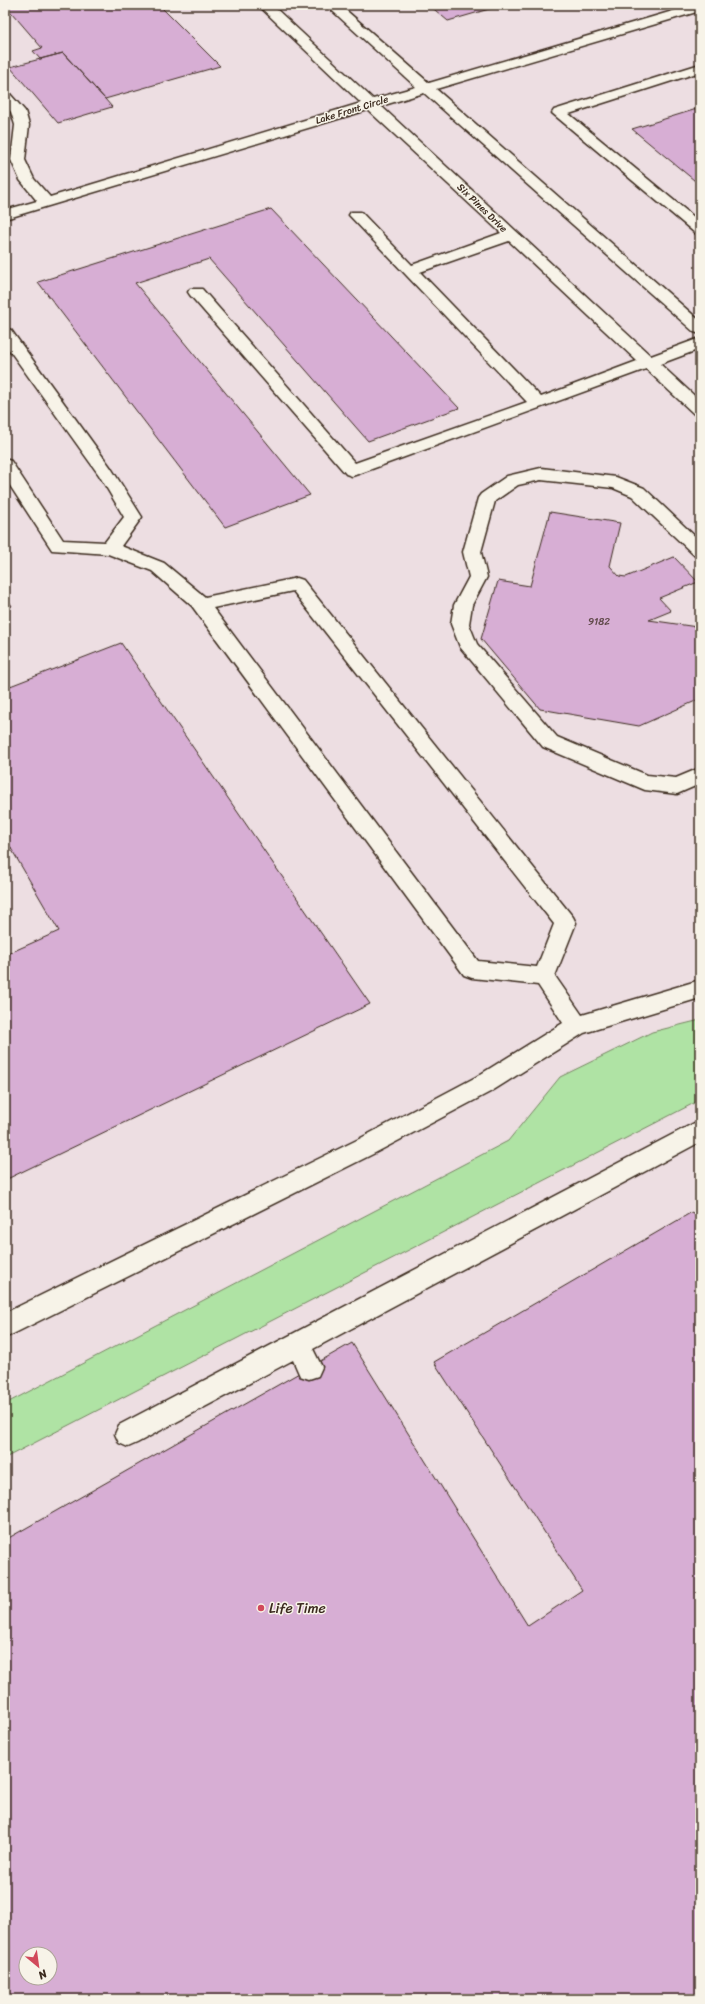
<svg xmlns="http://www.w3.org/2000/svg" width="705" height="2004" viewBox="0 0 705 2004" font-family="Sriracha,sans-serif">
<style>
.green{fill:#afe3a4;stroke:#758661}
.building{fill:#d7aed4;stroke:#3b2a1e;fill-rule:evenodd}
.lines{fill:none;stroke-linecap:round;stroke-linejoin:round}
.minor-casing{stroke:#3b2a1e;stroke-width:3}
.minor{fill:#f7f3e8;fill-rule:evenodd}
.poi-dot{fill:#d1495b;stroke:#f7f3e8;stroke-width:1.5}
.labels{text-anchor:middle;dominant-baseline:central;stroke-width:3;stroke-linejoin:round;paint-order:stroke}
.far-street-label{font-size:10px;fill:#3b2a1e;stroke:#f7f3e8}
.number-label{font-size:10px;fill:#624b4c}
.near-poi-label{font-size:14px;fill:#3b2a1e;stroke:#f7f3e8;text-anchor:start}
</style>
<rect width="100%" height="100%" fill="#eddee2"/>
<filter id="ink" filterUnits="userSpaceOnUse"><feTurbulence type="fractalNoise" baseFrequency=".025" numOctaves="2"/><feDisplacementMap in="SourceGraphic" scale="8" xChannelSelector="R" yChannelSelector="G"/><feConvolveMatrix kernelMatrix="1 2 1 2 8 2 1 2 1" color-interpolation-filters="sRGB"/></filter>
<g filter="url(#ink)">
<!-- green -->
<path class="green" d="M700,1020v80l-695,358v-54l503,-263 52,-64 92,-45z"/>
<!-- building -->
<path class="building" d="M5,5h154l61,61 -115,33 -42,-46 -23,6 -7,-8 9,-3z
M429,5h74l-55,16z
M63,53l42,46 7,8 -54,16 -48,-56z
M700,108v77l-68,-56z
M271,209l188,199 -91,33 -159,-182 -74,24 175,212 -85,32 -187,-245z
M550,512l70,11 -10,43 9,10 7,1 48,-20 24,25 -39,16 12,13 -22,9 48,7 3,4v68l-61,27 -99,-17 -59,-70 17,-58 32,5z
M5,595l7,11 -7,3z
M121,643l249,361 -365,176v-225l54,-24 -54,-93v-150z
M692,1212l8,11v776h-695v-459l347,-197 176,283 54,-36 -148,-228zM26,1954h24v24h-24z"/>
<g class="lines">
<!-- minor casing -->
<g class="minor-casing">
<path id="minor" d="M258,5h14l101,94 43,-12 -90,-82h14l89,78 264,-78h7v6l-264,78 264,232v13l-6,-2 -270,-239 -43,13 270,250 49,-18v11l-40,15 40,37v14l-6,-1 -48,-45 -288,105 -6,2 -6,-2 -156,-179 -2,-3 2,-3h12l153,174 172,-61 -178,-187 2,-3h10l51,53 89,-32 -133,-123 -363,109v-9l32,-9 -17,-21 -9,-20 4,-35 -4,-13 -6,-7v-12l5,1 15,17 4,14 -4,35 9,19 16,18 311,-94zM509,241l128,120 -96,36 -121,-125z
M700,64v8l-131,42 131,108v13l-5,-2 -143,-120 2,-3z
M5,328l6,2 100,138 31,49 -21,29 43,17 41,34 92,-19 6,2 270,337 3,6 -21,53 27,39 118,-35v18l-116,35 -92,58 -117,62 -370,185v-25l354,-174 117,-62 87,-54 -25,-38 -66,-7 -8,-3 -272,-369 -40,-35 -44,-17 -56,-4 -47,-72v-19l6,2 52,79 42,2 19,-25 -25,-42 -94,-131zM293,591l261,333 -17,43 -59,-6 -265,-353z
M541,468l75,9 28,11 56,53v16l-6,-2 -62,-59 -19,-8 -72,-8 -23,5 -23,16 -14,51 6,25 -15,28 -3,19 8,20 80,93 90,38 29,3 24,-10v16l-23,10 -32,-4 -102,-43 -83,-100 -9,-23 3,-19 15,-28 -6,-25 15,-54 3,-4 26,-18z
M700,1120v22l-387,207 9,18 -4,9 -9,3 -9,-3 -7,-16 -156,83 -9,4 -9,-4 -4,-9 4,-9z"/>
</g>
<!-- minor -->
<use href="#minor" class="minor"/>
</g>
</g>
<!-- markers -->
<circle class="poi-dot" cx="261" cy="1608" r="4"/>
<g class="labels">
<!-- far-street labels -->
<g class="far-street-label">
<text transform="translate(352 110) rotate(-17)">Lake Front Circle</text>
<text transform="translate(482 208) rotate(44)">Six Pines Drive</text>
</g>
<!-- number labels -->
<g class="number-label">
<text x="599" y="622">9182</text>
</g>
<!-- near-poi labels -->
<g class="near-poi-label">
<text x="269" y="1608">Life Time</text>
</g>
</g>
<!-- margin -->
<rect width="705" height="2004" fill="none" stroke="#f7f3e8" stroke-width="20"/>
<rect x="10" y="10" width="685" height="1984" fill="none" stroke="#3b2a1e" stroke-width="1.5" filter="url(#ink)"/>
<!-- north arrow -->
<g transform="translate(38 1966) rotate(151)"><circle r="19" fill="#f7f3e8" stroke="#aca397"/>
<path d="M0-3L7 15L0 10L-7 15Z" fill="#d1495b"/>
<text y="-6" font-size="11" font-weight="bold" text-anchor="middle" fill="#3b2a1e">N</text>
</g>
</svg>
